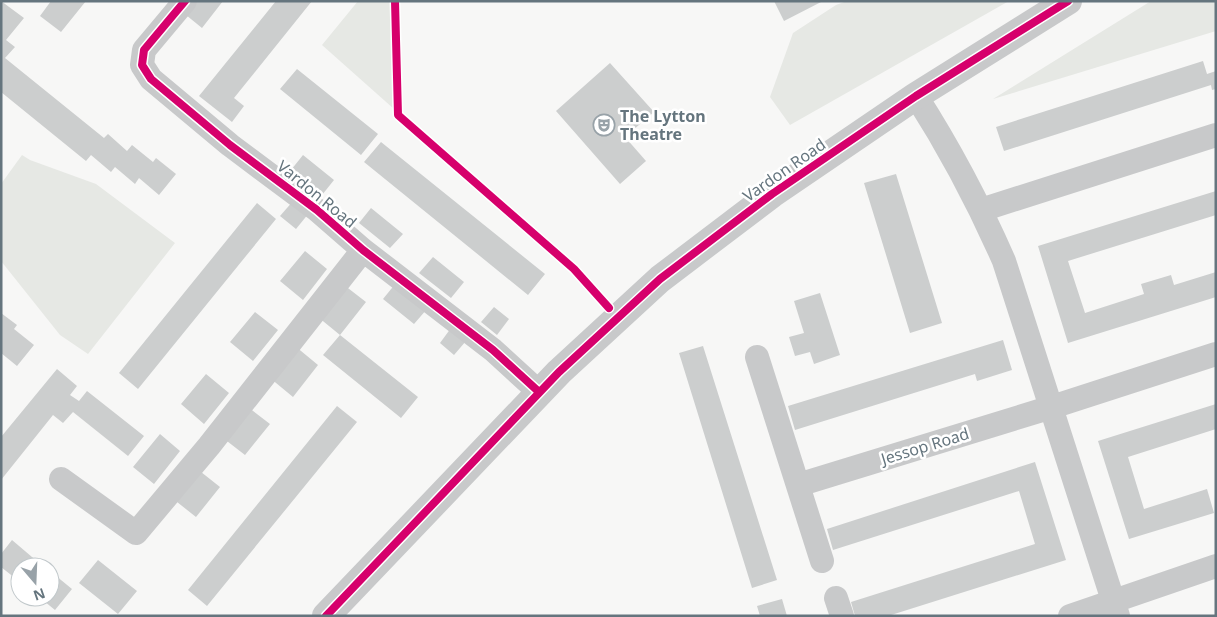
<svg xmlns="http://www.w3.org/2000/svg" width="1217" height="617" viewBox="0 0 1217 617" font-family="'Noto Sans',sans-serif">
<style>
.green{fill:#e6e8e4}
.building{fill:#cccece}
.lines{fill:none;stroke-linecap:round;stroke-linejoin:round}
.minor{stroke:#c8c9ca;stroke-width:24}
.tertiary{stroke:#c8c9ca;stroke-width:28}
.cycleway-casing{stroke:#fff;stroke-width:11}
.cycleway{stroke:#d6006c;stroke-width:8}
.labels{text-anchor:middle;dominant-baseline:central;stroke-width:5;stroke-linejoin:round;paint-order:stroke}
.poi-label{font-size:16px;font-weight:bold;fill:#65757e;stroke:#fff;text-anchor:start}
.street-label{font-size:16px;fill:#65757e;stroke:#fff}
</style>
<rect width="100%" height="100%" fill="#f7f7f6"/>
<!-- green -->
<path class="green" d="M358,1h32l4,108 -72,-64z
M847,1h162l-219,124 -20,-28 23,-64 43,-28z
M1151,1h65v30l-223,68z
M22,155l8,5 66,24 79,59 -87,111 -28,-19 -59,-74v-77z"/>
<!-- building -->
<path class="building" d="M1,1l23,17 -18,22 9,7 -10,11 99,80 4,-4 19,17 5,-6 21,17 3,-4 20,16 -17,21 -20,-17 -4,6 -20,-17 -4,5 -20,-17 -5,6 -85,-69z
M51,1h35l-25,31 -21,-16z
M197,1h26l-21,27 -16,-13z
M276,1h36l-78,97 10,8 -12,16 -33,-26z
M774,1h49l-39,20z
M1203,61l4,13 9,-3v18l-4,1 -1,-5 -207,66 -8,-24z
M610,63l44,49 -29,25 21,24 -26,23 -64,-73z
M297,69l81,65 -17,21 -81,-66z
M381,142l164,132 -17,21 -164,-133z
M303,155l31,25 -12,15 -31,-25z
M896,174l46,149 -32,10 -46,-150z
M1216,191v24l-148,46 17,52 59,-19 -3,-10 30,-9 3,10 42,-13v25l-148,46 -30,-97z
M294,200l15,13 -13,16 -16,-13z
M257,203l19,16 -138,170 -19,-16z
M371,208l32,26 -13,14 -31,-25z
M305,251l22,18 -24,31 -23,-19z
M433,257l31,25 -13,16 -32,-25z
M396,283l31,26 -13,15 -31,-25z
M344,285l22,17 -26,33 -22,-18z
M820,293l20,62 -26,9 -4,-12 -15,4 -6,-19 15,-4 -10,-32z
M494,307l15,12 -12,16 -16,-13z
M255,312l23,18 -25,31 -23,-19z
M1,313l16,12 -3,4 20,16 -17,21 -16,-13z
M451,328l15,13 -12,14 -14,-12z
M340,335l78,62 -17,21 -78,-63z
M1003,340l9,30 -35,11 -2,-7 -180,56 -7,-24z
M295,346l23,19 -25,32 -23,-19z
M703,346l74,234 -25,8 -73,-235z
M57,369l20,17 -7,9 9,6 8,-10 57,45 -16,20 -55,-44 -10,11 -10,-8 -52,65v-43z
M206,374l23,19 -25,31 -23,-20z
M1216,404v25l-88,28 16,52 63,-20 7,24 -85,26 -31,-98z
M337,406l20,16 -150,184 -19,-16z
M248,407l22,17 -25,31 -22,-17z
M160,434l20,17 -26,33 -21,-17z
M1035,462l31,98 -178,56h-33l-4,-14 184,-58 -16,-53 -186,59 -6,-21z
M196,468l24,19 -24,30 -24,-19z
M12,540l20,17 13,10h-25v15l-19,-15v-13z
M98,560l39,31 -19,23 -39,-31z
M50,571l22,18 -17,21 -16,-13h11z
M782,599l5,17h-27l-3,-10z"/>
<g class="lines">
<!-- minor -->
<path class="minor" d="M185,1l-41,49 -2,15 9,14 79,66 87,65 46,40 130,100 46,42
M916,96c34,53 63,108 88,165l114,355
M981,210l235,-75
M757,357l65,204
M61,479l75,54 73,-87 154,-196
M798,485l254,-78 164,-53
M836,598l6,18
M1070,616l146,-50"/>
<!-- tertiary -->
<path class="tertiary" d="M326,616l233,-244 101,-93 112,-85 144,-98 152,-95"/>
<!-- cycleway casing -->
<g class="cycleway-casing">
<path id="cycleway" d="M185,1l-41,49 -2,15 9,14 79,66 87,65 46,40 130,100 46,42
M395,1l3,114 176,154 35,39
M326,616l233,-244 101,-93 112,-85 144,-98 152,-95"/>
</g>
<!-- cycleway -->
<use href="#cycleway" class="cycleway"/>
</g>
<!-- icons -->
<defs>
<g id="theatre-ring" transform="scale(1.125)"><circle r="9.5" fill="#fff" stroke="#98a2a8" stroke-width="1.5"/><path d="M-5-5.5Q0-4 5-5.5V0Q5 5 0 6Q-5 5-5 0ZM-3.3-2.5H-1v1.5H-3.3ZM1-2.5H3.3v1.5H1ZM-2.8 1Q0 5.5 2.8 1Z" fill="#98a2a8"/></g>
</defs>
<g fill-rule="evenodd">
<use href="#theatre-ring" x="604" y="125"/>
</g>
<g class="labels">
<!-- poi labels -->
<g class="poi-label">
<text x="620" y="116">The Lytton<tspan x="620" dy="18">Theatre</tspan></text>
</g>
<!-- street labels -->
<g class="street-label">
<text transform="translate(784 170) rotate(-35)">Vardon Road</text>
<text transform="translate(317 194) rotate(39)">Vardon Road</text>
<text transform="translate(925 446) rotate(-17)">Jessop Road</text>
</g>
</g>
<!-- border -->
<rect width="1217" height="617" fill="none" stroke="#65757e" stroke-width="5"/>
<!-- north arrow -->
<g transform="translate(35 582) rotate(161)"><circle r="24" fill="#ffffff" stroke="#c1c8cb"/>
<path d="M0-4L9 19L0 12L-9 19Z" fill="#98a2a8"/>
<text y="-8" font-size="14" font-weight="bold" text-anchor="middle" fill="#65757e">N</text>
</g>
</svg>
